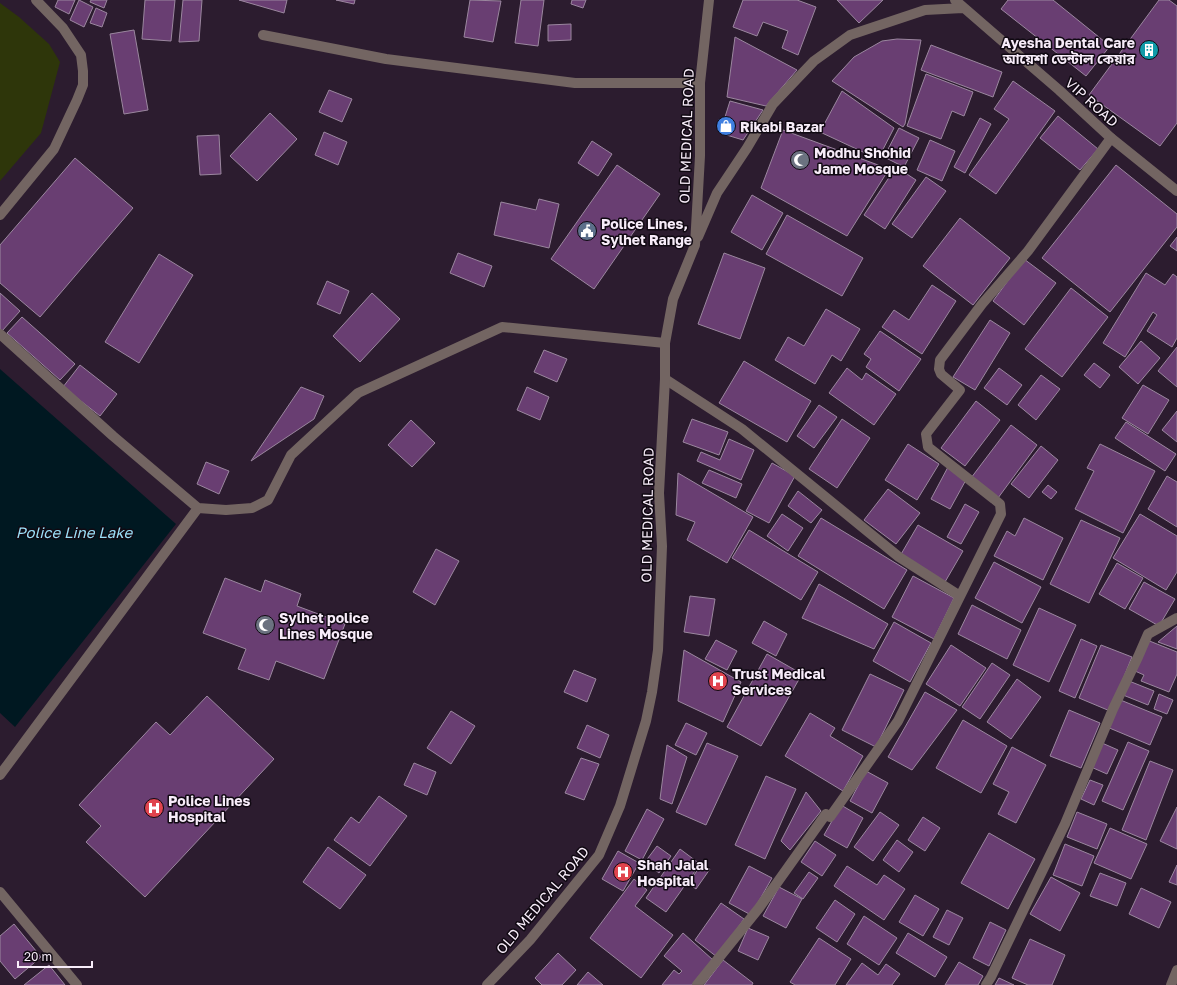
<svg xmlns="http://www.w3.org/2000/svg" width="1177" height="985" viewBox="0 0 1177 985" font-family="'Golos Text','Noto Sans Bengali',sans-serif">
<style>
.green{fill:#2e360a}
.water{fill:#001821}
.building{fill:#693e72;stroke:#9b879f}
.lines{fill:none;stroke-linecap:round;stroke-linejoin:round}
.minor{stroke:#736562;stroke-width:10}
.tertiary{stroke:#736562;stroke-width:10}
.labels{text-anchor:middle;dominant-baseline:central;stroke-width:3;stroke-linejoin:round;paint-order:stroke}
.poi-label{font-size:14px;font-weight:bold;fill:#f7ecf9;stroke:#100912;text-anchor:start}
.street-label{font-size:14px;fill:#f7ecf9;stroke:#100912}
.water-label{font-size:15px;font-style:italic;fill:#9bdef7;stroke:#100912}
</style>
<rect width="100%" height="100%" fill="#2c1c2f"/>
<!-- green -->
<path class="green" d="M0,3l19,14 30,27 11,18 -19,71 -41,48z"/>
<!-- water -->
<path class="water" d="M0,369l176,155 -161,203 -15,-14z"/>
<!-- building -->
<path class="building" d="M58,0h17l-6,14 -14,-7z
M79,0l14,7 -9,20 -14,-7z
M91,0h16l-3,8 -14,-6z
M145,0h30l-4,41 -29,-2z
M183,0h19l-3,41 -20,1z
M239,0h48l-3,13z
M336,0h19l-1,4z
M470,0l31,1 -8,41 -29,-5z
M521,0h23l-6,46 -23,-3z
M572,0h14l-3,8 -12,-4z
M743,0h54l19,7 -18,48 -16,-7 6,-17 -25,-9 -6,14 -24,-9z
M837,0h46l-24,23z
M1008,0h45l57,46 -24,30 -85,-67z
M1159,0h10l8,6v117l-17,23 -71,-51z
M96,8l11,5 -5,14 -12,-4z
M571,24v16l-23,1v-16z
M134,30l14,80 -24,4 -14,-80z
M735,37l62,33 -31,36 -39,-9z
M897,39l24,1 -16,84 -2,3 -71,-46 22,-24 28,-16z
M931,45l71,27 -9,25 -72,-27z
M926,74l47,18 -9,24 -12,-5 -11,28 -34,-13z
M1013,81l42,30 -59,83 -27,-19 40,-56 -15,-10z
M329,90l23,9 -10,23 -23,-10z
M842,91l52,37 -16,31 -58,-27z
M730,101l33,9 -20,30 -23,-7z
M270,113l27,26 -40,42 -27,-25z
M1058,116l40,33 -18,21 -40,-32z
M980,118l11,6 -26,49 -11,-6z
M899,128l20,10 -15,29 -20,-10z
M783,130l106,39 -42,67 -86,-48z
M324,132l23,10 -9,23 -23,-10z
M219,135l2,39 -21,1 -3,-39z
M930,140l25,11 -13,30 -25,-11z
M592,141l20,13 -14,22 -20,-13z
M75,158l58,50 -93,109 -40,-34v-38z
M617,165l43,29 -66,95 -43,-30z
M1116,165l61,49v13l-67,85 -68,-54z
M896,167l20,13 -31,49 -21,-14z
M926,177l20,14 -34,47 -20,-14z
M752,195l31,18 -21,37 -31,-18z
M539,199l20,5 -10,44 -55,-13 7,-33 35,8z
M787,215l76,43 -21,38 -76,-42z
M960,218l50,40 -37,47 -50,-39z
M1177,237v14l-7,-5z
M458,253l34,13 -8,21 -34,-14z
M724,253l41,15 -25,71 -42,-15z
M159,254l34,21 -54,88 -34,-21z
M1024,259l32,24 -32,42 -31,-24z
M1146,273l19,12 8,-11 4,3v61l-5,9 -25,-16 10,-16 -4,-3 -28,45 -22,-14z
M327,281l22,10 -9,23 -23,-10z
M932,285l24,16 -34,53 -40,-27 12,-17 15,10z
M1071,288l37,29 -46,60 -37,-28z
M0,293l20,18 -18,20 -2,-2z
M372,293l28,26 -40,43 -27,-26z
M826,309l34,20 -19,32 -9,-6 -17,29 -40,-24 13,-23 16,9z
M22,317l53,47 -15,16 -53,-47z
M990,320l20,13 -35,57 -22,-13z
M880,331l41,28 -22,32 -33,-24 5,-8 -7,-5z
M1141,341l19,17 -22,26 -19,-17z
M1177,347v40l-19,-16z
M544,350l23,9 -10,23 -23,-10z
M744,361l67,40 -24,41 -68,-39z
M1094,363l16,12 -10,13 -16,-13z
M80,365l37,29 -17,22 -37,-29z
M847,368l15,12 4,-7 30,21 -22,31 -45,-32z
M999,368l23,17 -15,20 -23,-17z
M1041,375l19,14 -24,31 -18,-15z
M1143,385l26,15 -21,34 -26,-16z
M301,387l23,9 -10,23 -63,42z
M527,387l22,10 -9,23 -23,-10z
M976,401l24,19 -35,46 -24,-18z
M819,405l18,12 -23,31 -17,-12z
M1177,411v31l-15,-12z
M692,419l36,13 -9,23 -36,-13z
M842,419l28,19 -33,50 -28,-19z
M411,420l24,23 -23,24 -24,-22z
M1126,422l50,32 -11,17 -50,-33z
M1011,425l26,20 -39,53 -27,-20z
M729,439l25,11 -13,30 -44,-19 4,-9 19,8z
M908,444l31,20 -22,36 -32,-20z
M1100,444l55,27 -32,62 -48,-24 19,-38 -7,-3z
M1041,446l17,14 -29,38 -18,-14z
M206,462l23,9 -10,23 -22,-10z
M772,463l23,13 -26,47 -23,-12z
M948,467l19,11 -17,31 -19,-10z
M709,470l33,14 -6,14 -34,-15z
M678,473l75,44 -26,46 -40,-23 8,-18 -19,-7z
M1167,476l10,6v45l-29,-18z
M1048,485l9,7 -6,7 -9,-7z
M888,489l32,24 -24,31 -32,-24z
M798,491l24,19 -11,13 -23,-17z
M965,504l14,8 -18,32 -14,-7z
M782,514l21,14 -15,23 -21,-15z
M1140,514l37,22v36l-11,18 -53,-32z
M821,518l86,52 -23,39 -86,-53z
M1024,518l39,20 -20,42 -49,-24 13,-25 8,5z
M1081,520l39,18 -31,65 -39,-19z
M918,525l45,26 -18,31 -45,-26z
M749,530l69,42 -17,28 -69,-42z
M436,549l23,12 -24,44 -22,-13z
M994,562l47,25 -19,36 -47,-25z
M1117,563l26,15 -18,31 -26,-15z
M913,576l41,22 -20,41 -42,-22z
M225,578l36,14 4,-12 36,14 -4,12 48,18 -21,55 -48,-18 -7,19 -31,-11 8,-20 -43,-16z
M1144,582l31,17 -16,27 -30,-17z
M819,584l69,40 -14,25 -72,-31z
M690,596l25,3 -6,37 -25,-4z
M972,605l49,25 -14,29 -49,-25z
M1039,608l37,17 -27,57 -36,-17z
M764,621l23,13 -11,22 -24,-13z
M894,622l37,21 -21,39 -37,-21z
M1177,626v23l-19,-7z
M1081,639l16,7 -22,52 -16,-7z
M716,640l21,11 -10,19 -22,-11z
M1147,640l30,12v22l-8,18 -28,-11 3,-6 -9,-4z
M951,645l35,23 -26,38 -34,-22z
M1101,645l31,12 -22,54 -31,-13z
M684,650l57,32 -18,40 -45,-21z
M767,654l35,20 -41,72 -34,-19z
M992,663l18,12 -30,44 -18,-12z
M574,670l22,9 -9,23 -23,-10z
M870,674l34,16 -28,57 -34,-17z
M1017,679l24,18 -30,42 -24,-17z
M1129,681l25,10 -6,14 -25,-10z
M925,692l32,18 -45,60 -24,-13z
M1159,694l14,6 -6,14 -13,-5z
M207,696l67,63 -129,138 -59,-55 15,-16 -22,-21 77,-83 14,13z
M1118,699l44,18 -12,28 -43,-18z
M1069,710l31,13 -19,45 -31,-12z
M451,711l24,15 -24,38 -24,-16z
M810,713l25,15 -5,8 33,20 -20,35 -58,-35z
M963,720l44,26 -26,47 -45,-25z
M686,723l21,10 -11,22 -21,-10z
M587,725l22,10 -9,23 -23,-10z
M1128,742l21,9 -26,59 -21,-9z
M707,743l31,13 -32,69 -30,-13z
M1102,743l16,7 -11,24 -16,-7z
M667,745l20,12 -15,47 -12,-5z
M1012,747l34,18 -30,58 -18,-9 11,-22 -16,-8z
M581,758l18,6 -15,36 -19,-7z
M1150,761l23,9 -27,70 -24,-10z
M414,763l22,9 -9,23 -23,-10z
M866,771l22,12 -16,30 -22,-12z
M766,776l30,13 -31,70 -30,-14z
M1090,780l13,5 -9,20 -13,-6z
M806,792l15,19 -31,39 -9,-9z
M379,796l28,20 -37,50 -36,-26 17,-23 8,6z
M841,805l22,13 -16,30 -23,-13z
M1177,807v42l-17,-8z
M647,809l17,10 -22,41 -17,-9z
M880,812l19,13 -26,36 -19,-14z
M1077,812l30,12 -10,25 -30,-12z
M923,817l17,11 -15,23 -17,-11z
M1110,828l37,16 -16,35 -37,-16z
M989,833l46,26 -27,50 -47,-26z
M897,840l16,12 -14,20 -16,-12z
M815,841l21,14 -14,21 -21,-14z
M1065,844l29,12 -12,30 -29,-11z
M657,846l14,10 -12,17 -14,-11z
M328,847l38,28 -26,34 -37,-27z
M680,849l20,15 -34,48 -20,-14z
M618,851l21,12 -16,28 -21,-12z
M702,864l8,5 -14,20 -8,-6z
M1177,865v20l-8,-3z
M749,866l23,12 -21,37 -22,-12z
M847,866l30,19 7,-10 21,14 -21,31 -50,-34z
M809,872l9,6 -15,21 -9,-6z
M1100,873l26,10 -9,23 -27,-10z
M1051,877l29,16 -20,38 -30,-17z
M634,879l13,11 -12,16 38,29 -32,43 -51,-40z
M779,887l23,12 -16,29 -23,-12z
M1141,888l30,14 -12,26 -30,-14z
M915,895l24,14 -16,27 -24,-14z
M835,900l20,14 -18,28 -21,-14z
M721,903l23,16 -27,38 -22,-17z
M947,910l16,8 -14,27 -16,-8z
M864,916l33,22 -18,27 -32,-21z
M990,922l16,8 -17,36 -16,-8z
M14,924l27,33 -26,22 -15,-18v-25z
M748,928l21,9 -11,23 -20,-9z
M683,933l30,27 -21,25h-30l12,-15 5,4 3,-3 -18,-15z
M908,933l39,24 -12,20 -39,-24z
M819,938l32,21 -16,26h-40l-5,-3z
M1030,939l35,16 -13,30h-24l-16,-7z
M558,953l18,17 -14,15h-20l-7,-7z
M723,960l30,23 -1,2h-48z
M959,962l24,14 -5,9h-33z
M862,963l16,12 8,-11 14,10 -8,11h-46z
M49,965l16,20h-41z
M588,972l15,13h-26z
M999,978l15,7h-19z"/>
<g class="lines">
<!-- minor -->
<path class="minor" d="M263,35l123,24 189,24h125
M0,215l54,-66 23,-49 6,-15v-14l-2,-16 -18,-27 -27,-28
M0,334l113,102 85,72 28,2 26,-2 16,-8 23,-45 67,-62 144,-66 163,16
M665,379l77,50 157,128 61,39
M0,775l198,-267
M0,892l77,93
M697,985l62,-77 67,-94 4,3 68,-96 103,-207 -1,-10 -6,-5 -66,-52 -2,-13 34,-44 -19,-16 -2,-5 1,-9 42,-56 46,-53 83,-113
M986,985l5,-8 74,-153 48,-115 25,-52 10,-23 29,-16
M1171,985l6,-15"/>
<!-- tertiary -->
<path class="tertiary" d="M955,0l104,90 52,48 66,53
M698,237l19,-44 30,-45 26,-44 41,-43 36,-26 75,-25 38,-2
M487,985l43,-45 69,-85 21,-49 26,-85 6,-29 6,-42 4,-104 -3,-53 6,-114v-36l8,-44 22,-54 5,-89v-73l9,-83"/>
</g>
<!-- icons -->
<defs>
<g id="building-disc" transform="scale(1)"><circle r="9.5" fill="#0f9aa8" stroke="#100912"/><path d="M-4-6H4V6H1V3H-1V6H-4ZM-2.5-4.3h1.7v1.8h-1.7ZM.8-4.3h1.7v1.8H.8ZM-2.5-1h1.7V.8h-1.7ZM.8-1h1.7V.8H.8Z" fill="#fff"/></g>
<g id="shop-disc" transform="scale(1)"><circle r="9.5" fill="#3f7fe0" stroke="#100912"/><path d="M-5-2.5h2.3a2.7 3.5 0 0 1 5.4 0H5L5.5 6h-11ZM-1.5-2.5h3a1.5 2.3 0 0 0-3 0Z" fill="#fff"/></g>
<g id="mosque-disc" transform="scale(1)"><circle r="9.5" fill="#6b7280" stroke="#100912"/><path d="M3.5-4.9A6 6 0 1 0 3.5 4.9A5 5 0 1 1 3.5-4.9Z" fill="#fff"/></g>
<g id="civic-disc" transform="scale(1)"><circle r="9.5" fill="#5c6f8a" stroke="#100912"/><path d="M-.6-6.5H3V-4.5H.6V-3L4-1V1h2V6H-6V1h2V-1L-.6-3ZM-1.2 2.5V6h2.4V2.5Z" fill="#fff"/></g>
<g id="hospital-disc" transform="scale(1)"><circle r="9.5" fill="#e0444e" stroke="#100912"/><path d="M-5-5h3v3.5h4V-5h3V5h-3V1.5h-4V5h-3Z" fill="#fff"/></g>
</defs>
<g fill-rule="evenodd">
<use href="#building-disc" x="1149" y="50"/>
<use href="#shop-disc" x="726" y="126"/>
<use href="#mosque-disc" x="800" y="160"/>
<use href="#civic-disc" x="587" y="231"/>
<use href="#mosque-disc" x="265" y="625"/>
<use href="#hospital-disc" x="718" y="681"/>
<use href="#hospital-disc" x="154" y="808"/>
<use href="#hospital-disc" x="623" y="872"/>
</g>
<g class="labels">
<!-- poi labels -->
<g class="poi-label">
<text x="1135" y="42" text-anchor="end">Ayesha Dental Care<tspan x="1135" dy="16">আয়েশা ডেন্টাল কেয়ার</tspan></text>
<text x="740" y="126">Rikabi Bazar</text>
<text x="814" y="152">Modhu Shohid<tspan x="814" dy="16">Jame Mosque</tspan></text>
<text x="601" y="223">Police Lines,<tspan x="601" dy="16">Sylhet Range</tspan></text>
<text x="279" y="617">Sylhet police<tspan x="279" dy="16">Lines Mosque</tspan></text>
<text x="732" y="673">Trust Medical<tspan x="732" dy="16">Services</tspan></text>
<text x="168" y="800">Police Lines<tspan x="168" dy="16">Hospital</tspan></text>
<text x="637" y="864">Shah Jalal<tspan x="637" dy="16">Hospital</tspan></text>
</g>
<!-- street labels -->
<g class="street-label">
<text transform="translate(1092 102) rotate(42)">VIP ROAD</text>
<text transform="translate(686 136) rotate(-88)">OLD MEDICAL ROAD</text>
<text transform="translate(647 515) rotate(-89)">OLD MEDICAL ROAD</text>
<text transform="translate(542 900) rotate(-50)">OLD MEDICAL ROAD</text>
</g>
<!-- water labels -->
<g class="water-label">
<text x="74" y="532">Police Line Lake</text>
</g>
</g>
<!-- scale -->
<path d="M18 961v6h74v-6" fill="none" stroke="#f7ecf9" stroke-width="2"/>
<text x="24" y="961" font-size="12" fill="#f7ecf9" stroke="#100912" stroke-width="3" paint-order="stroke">20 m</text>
</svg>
